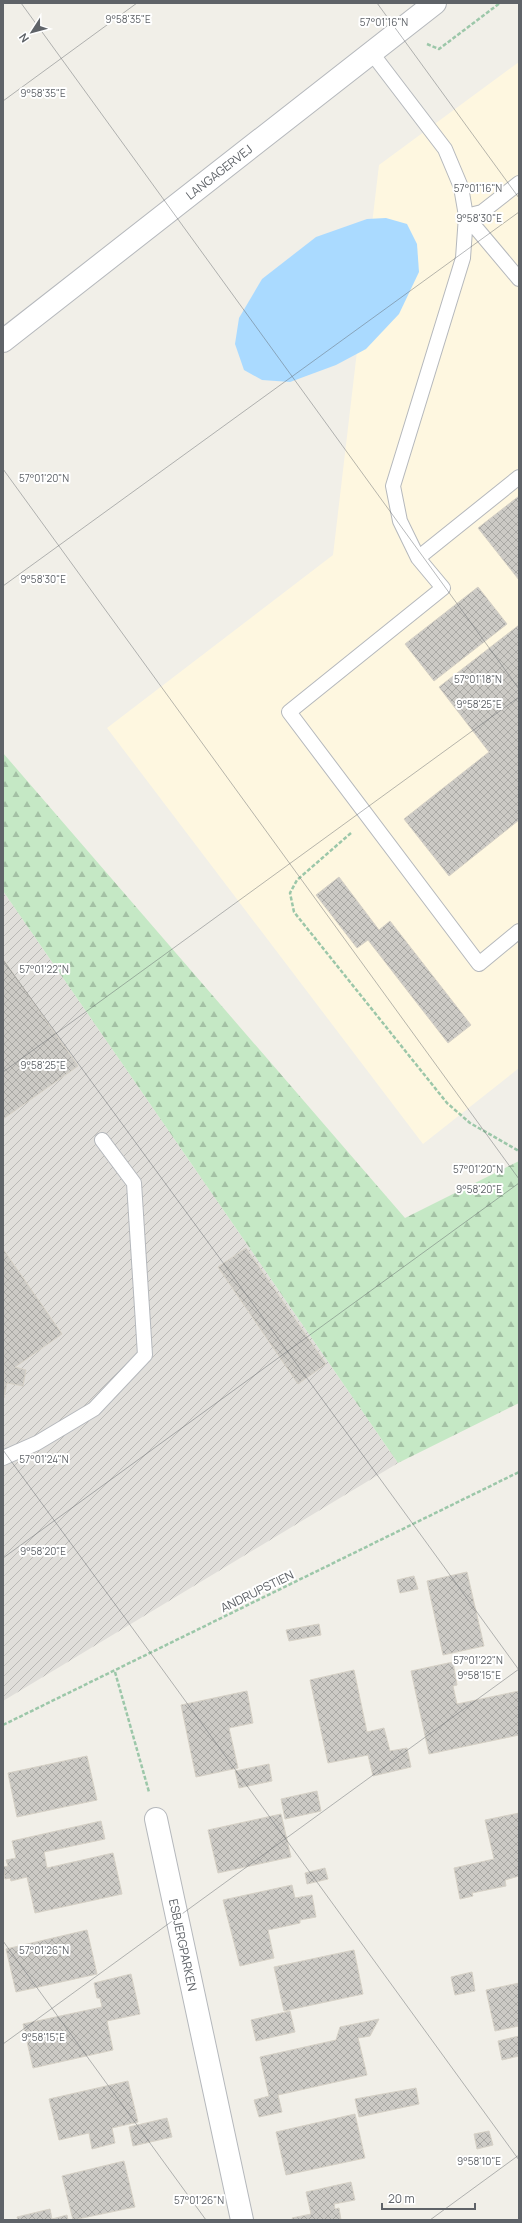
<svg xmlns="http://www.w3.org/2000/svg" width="522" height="2223" viewBox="0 0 522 2223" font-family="Manrope,sans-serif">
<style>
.commercial{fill:#fef7e0}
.industrial{fill:url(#industrial-furrows)}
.forest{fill:url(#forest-firs)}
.water{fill:#aadaff}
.building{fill:url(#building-cross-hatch);stroke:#d6d1c6}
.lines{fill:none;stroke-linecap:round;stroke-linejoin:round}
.service-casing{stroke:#b5b8bc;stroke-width:16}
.minor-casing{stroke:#b5b8bc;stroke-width:24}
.tertiary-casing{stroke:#b5b8bc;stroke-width:24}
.path{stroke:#9cc7a9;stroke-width:2.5;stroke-dasharray:4 2;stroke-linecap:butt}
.service{stroke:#fff;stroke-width:14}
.minor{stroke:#fff;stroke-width:22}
.tertiary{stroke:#fff;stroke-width:22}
.ticks{fill:none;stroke:#5f6368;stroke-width:1;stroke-opacity:0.45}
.labels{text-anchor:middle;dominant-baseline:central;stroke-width:4;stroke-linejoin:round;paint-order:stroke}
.street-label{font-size:12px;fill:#5f6368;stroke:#fff}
.ticks-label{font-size:10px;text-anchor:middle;fill:#5f6368;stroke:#fff;stroke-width:4;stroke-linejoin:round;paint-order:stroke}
</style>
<defs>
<pattern id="industrial-furrows" width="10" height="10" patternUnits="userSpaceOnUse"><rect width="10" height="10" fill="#e0deda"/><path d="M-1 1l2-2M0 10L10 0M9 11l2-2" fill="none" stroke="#b9b8b5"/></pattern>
<pattern id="forest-firs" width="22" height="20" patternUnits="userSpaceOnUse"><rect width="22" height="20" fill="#c5e8c5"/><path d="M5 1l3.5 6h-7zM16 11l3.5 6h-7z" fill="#a3c0a4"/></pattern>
<pattern id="building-cross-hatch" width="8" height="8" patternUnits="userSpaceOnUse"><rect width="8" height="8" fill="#cccac5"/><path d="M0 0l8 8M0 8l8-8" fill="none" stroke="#a9a8a4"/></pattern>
</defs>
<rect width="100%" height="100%" fill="#f1efe8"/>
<!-- commercial -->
<path class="commercial" d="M519,62v1006l-96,76 -316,-416 226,-173 46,-390z"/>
<!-- industrial -->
<path class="industrial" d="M3,891l395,572 -395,238z"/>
<!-- forest -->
<path class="forest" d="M3,753l402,465 114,-57v242l-121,60 -395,-572z"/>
<!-- water -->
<path class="water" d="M386,218l21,6 10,20 2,28 -20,42 -33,35 -30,16 -46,17 -28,-2 -18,-10 -9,-26 4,-26 23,-39 54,-42 51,-18z"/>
<!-- building -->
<path class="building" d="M519,496v84l-41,-52z
M478,587l29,37 -73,57 -29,-37z
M519,625v195l-70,56 -45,-57 85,-67 -50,-65z
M339,877l40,53 11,-9 81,104 -23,18 -80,-103 -11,8 -41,-53z
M3,959l75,107 -75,53z
M246,1248l80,116 -28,20 -80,-117z
M3,1249l59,85 -47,33 11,3 -3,16 -16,-3 -3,15z
M467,1572l17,74 -41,9 -16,-74z
M414,1576l4,13 -18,4 -3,-13z
M319,1624l2,11 -32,6 -3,-11z
M453,1662l4,23 -4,1 4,18 62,-13v44l-90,19 -18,-83z
M354,1670l13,62 17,-4 6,23 17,-3 4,19 -38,9 -5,-21 -40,8 -18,-83z
M247,1691l6,32 -24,5 9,40 -42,9 -15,-72z
M87,1756l10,44 -80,17 -9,-44z
M269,1764l3,17 -33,7 -4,-17z
M317,1791l4,20 -36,8 -4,-20z
M519,1813v63l-14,4 1,6 -34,7 1,3 -13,3 -6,-31 40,-9 -9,-39z
M281,1814l10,43 -73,16 -10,-43z
M101,1821l4,18 -61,13 3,16 66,-15 9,41 -87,19 -8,-36 -16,4 -1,-3 -5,1 -2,-12 5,-1 -2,-6 10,-2 -4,-17z
M325,1868l3,11 -21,5 -2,-11z
M292,1885l3,13 17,-3 4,22 -16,3v3l-32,7 6,28 -34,8 -17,-66z
M87,1930l10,44 -81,18 -10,-43z
M354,1950l9,44 -79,17 -10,-44z
M472,1972l3,19 -20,4 -4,-18z
M131,1974l9,40 -33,7 6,29 -80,18 -10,-44 79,-17 -2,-9h-3l-3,-15z
M519,1983v43l-24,5 -9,-41z
M290,2011l5,21 -39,9 -5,-21z
M379,2019l-9,17 -12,2 9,37 -89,20 4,17 -23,5 -5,-17 15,-4 -9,-39 76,-17 4,-13z
M519,2036v20l-17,4 -4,-19z
M128,2081l10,41 -26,6 3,15 -23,6 -3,-16 -30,7 -10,-41z
M416,2088l3,16 -60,13 -4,-18z
M355,2114l10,44 -79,17 -10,-43z
M167,2118l5,19 -39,9 -4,-19z
M489,2131l4,14 -16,4 -3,-15z
M124,2161l11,46 -62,13 -11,-44z
M351,2182l4,18 -21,4 1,5 4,-1 2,12h-48l-1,-2 19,-4 -5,-22z
M50,2209l2,10 15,-4 1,5h-50l-1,-3z"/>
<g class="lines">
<!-- service casing -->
<g class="service-casing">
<path id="service" d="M371,52l74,97 16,38 5,29 -3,42 -70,228 7,35 18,37
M519,183l-37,29 -16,4 53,63
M519,477l-101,81 25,30 -154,124 190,252 40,-33
M3,1458l34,-15 57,-34 51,-54 -11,-172 -32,-43"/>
</g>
<!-- minor casing -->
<g class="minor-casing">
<path id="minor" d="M156,1819l86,401"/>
</g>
<!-- tertiary casing -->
<g class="tertiary-casing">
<path id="tertiary" d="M3,341l432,-338"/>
</g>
<!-- path -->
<path class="path" d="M427,44l12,5 61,-46
M351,833l-54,47 -7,13 4,19 153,191 23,20 49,28
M115,1672l34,120
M3,1725l516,-253"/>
<!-- service -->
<use href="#service" class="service"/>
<!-- minor -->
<use href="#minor" class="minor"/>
<!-- tertiary -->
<use href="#tertiary" class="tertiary"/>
</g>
<!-- ticks -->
<path class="ticks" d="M21,3l498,686M377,3l142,195M3,101l134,-98M3,469l516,710M3,586l516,-374M3,960l516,710M3,1072l516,-375M3,1450l516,710M3,1558l516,-375M3,1941l203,279M3,2044l516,-375M430,2220l89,-65"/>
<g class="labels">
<!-- street labels -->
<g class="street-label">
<text transform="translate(219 172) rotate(-38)">LANGAGERVEJ</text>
<text transform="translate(257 1591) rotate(-26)">ANDRUPSTIEN</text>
<text transform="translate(183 1945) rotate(78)">ESBJERGPARKEN</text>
</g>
</g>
<g class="ticks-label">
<text x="128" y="23">9°58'35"E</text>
<text x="384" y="26">57°01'16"N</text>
<text x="43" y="97">9°58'35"E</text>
<text x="478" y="192">57°01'16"N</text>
<text x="479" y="222">9°58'30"E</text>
<text x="44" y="482">57°01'20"N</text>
<text x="43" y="583">9°58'30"E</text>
<text x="478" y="683">57°01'18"N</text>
<text x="479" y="708">9°58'25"E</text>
<text x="44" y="973">57°01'22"N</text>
<text x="43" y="1069">9°58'25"E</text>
<text x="478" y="1173">57°01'20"N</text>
<text x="479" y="1193">9°58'20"E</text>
<text x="44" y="1463">57°01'24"N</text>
<text x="43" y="1555">9°58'20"E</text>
<text x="478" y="1664">57°01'22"N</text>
<text x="479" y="1679">9°58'15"E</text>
<text x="44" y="1954">57°01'26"N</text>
<text x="43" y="2041">9°58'15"E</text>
<text x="479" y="2165">9°58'10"E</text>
<text x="199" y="2204">57°01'26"N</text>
</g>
<!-- border -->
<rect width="522" height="2223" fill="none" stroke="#5f6368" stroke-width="8"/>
<!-- north arrow -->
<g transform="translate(32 32) rotate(234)" stroke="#ffffff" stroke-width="3" paint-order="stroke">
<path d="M0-3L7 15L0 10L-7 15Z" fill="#5f6368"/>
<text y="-6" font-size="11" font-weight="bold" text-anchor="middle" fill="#5f6368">N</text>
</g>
<!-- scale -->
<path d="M382 2203v6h93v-6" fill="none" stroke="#5f6368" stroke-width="2"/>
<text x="388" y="2203" font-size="12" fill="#5f6368" stroke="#ffffff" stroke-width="3" paint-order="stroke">20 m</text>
</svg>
